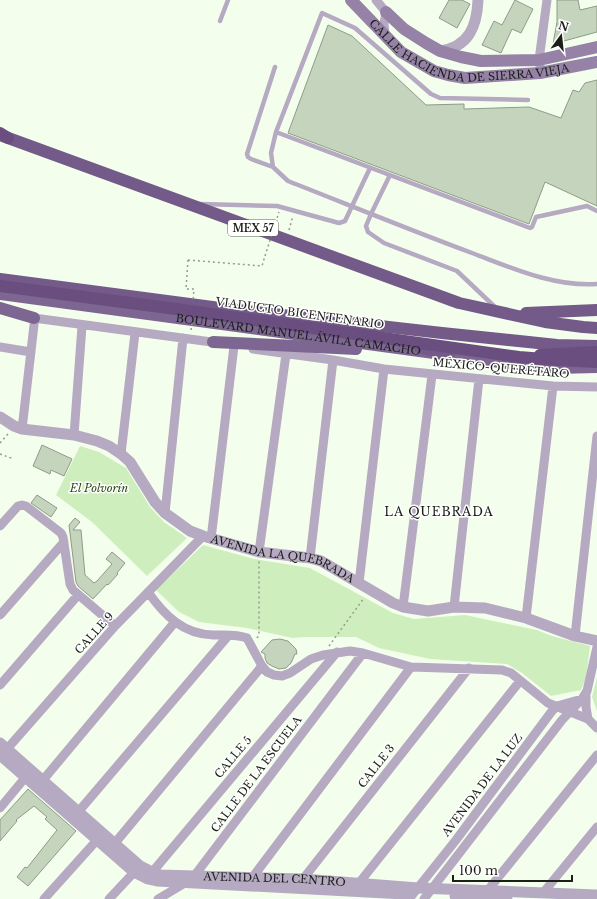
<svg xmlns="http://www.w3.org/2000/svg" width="597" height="899" viewBox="0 0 597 899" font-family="'Libre Baskerville',serif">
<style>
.green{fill:#cfeebd}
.building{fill:#c5d4bd;stroke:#8e9c87}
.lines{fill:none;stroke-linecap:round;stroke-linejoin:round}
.path{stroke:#949d8f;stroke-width:1.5;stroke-dasharray:2 3;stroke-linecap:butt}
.service{stroke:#b6a9c2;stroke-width:4.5}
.minor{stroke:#b6a9c2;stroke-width:9}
.tertiary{stroke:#b6a9c2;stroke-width:11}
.secondary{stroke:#9582a6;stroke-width:12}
.primary{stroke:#7d6691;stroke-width:12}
.trunk{stroke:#735a88;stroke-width:12}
.motorway{stroke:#694e7f;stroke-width:12}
.path-bridge{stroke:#949d8f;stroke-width:1.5;stroke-dasharray:2 3;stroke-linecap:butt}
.motorway-bridge{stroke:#694e7f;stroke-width:12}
.labels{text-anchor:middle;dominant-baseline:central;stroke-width:3;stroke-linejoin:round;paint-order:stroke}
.shield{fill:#fff;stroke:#5f625d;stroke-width:1}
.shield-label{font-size:10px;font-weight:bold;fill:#1a1f17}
.street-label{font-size:11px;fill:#1a1f17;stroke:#fff}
.park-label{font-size:11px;font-style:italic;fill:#294810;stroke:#fff}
.neighbourhood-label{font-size:12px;letter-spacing:1px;fill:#1a1f17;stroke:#fff}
</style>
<rect width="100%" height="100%" fill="#f3ffec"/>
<!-- green -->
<path class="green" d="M80,446l19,6 27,16 24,39 14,15 23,16 -40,38 -55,-54 -36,-27z
M203,545l51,14 56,9 83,45 21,6 51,-4 72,15 15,6 38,10 -4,32 -5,12 -30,6 -29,-23 -15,-9 -77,-5 -51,-11 -23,-11h-50l-14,1 -45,-10 -48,-6 -20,-10 -23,-22z
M597,677v34l-5,-14z"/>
<!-- building -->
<path class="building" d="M449,0h13l8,4 -13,24 -18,-10z
M515,0l18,9 -12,24 -9,-4 -11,24 -19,-8 12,-24 8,4z
M557,0h21l2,10 17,-4v26l-44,12 4,-22z
M328,25l24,11 74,69 38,-1v5l65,-2 32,11 12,-28 6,2 6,-9 12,-3v126l-52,-24 -16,42 -241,-91z
M42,445l30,14 -8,17 -13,-6 -1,4 -17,-8z
M37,495l20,13 -6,9 -20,-14z
M75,518l5,4 -7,8h8l4,45 9,8 3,-2 15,-17 -6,-5 6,-7 13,11 -8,10 1,1 -10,11 -1,-1 -14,15 -15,-13 -2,-4 -7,-57z
M280,639l8,2 8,8 1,5h-2l-4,9 -5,5 -7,1 -7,-3 -5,-3 -2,-5v-4l-4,-2 11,-12z
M28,789l48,42 -48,55 -11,-9 8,-10 2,1 30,-38 -12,-11 2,-2 -13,-11 -18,14 1,1 -17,20v-21z"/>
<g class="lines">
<!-- path -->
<path class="path" d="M289,230l4,-14
M188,260l74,6 3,-10
M0,443l8,-9
M0,454l14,5
M257,638l2,-3v-74
M329,646l35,-48"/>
<!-- service -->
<path class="service" d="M220,21l8,-21
M276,132l46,-119 33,15 76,66 9,4 88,2
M273,167l-22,-8 -3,-2 -1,-3 28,-87
M390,175l-19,39 -5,12 2,6 16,11 73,28 38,36
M201,204l76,2 62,17 6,-2 25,-53
M597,211l-10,-5 -51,11 -4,10 -2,1 -254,-96 -5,21 2,14 15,14c61,24 122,49 184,72 40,15 82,34 125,31"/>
<!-- minor -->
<path class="minor" d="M376,0l10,12 -2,12 1,10
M540,66l-1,-6 8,-60
M34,318l185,25
M0,347l31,5
M253,349l80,11 51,9 169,17 44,1
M22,429l12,-104
M74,435l8,-109
M121,454l14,-121
M165,513l18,-175
M0,526l18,-20 4,-1 4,1 35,27 2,4 7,47 3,6 42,36
M211,539l23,-193
M259,552l27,-198
M310,558l23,-198
M359,583l25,-214
M148,592c17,24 35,42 65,43 12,0 24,-1 34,3l15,28 5,6 7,3 8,1 8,-3 21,-14 12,-4 27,-4 13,2 48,14 91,3 9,3 37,30 40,16 9,9
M403,607l29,-232
M454,607l25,-228
M0,615l64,-73
M526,618l27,-232
M575,636l22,-200
M0,685l78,-90
M586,693v14l2,12
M7,749l108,-123 88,-90
M43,780l132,-158
M0,808l29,-35
M79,811l149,-175
M115,843l147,-177
M149,876l188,-224
M252,878l159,-211
M303,879l166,-211
M359,883l161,-202
M488,890l109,-135
M543,893l54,-66
M44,899l53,-59
M109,899l29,-31
M158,899l27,-16 10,-8 168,-222
M409,899l47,-59 96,-129 5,-5 25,-7
M424,899l138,-179 20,-21 5,-8 10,-44"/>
<!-- tertiary -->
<g class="tertiary">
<path d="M440,51c29,-4 37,-25 38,-51"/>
<path id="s1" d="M0,417l14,9 8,3 52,6 23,6 12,5 12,8 9,8 25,40 10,11 25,18 13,5 56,16 51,6 11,3 72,42 10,4 25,4 26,-4 31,1 41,10 49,18 22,5"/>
<path id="s2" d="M0,743l140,123 12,6 8,3 143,4 115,9 179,7"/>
<path d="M0,755l134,117 14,7 9,2 248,13"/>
<path d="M455,896l52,3"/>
</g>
<!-- secondary -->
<g class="secondary">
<path id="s3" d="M351,0l50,52 33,19 14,4 17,3 75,-5 57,-11"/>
<path d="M386,12l18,17 22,14 14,8 21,6 20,4 58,-1 58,-13"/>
</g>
<!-- primary -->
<g class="primary">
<path id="s4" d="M0,294l515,70 41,4 41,-1"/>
<path d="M0,308l34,10"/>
<path d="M213,342l143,7"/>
</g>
<!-- trunk -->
<path class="trunk" d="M0,135l459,168 86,19 38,5 14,1
M0,279l220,29 222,25 115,12 40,1
M526,313l71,-3
M419,347l30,8"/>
<!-- motorway -->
<path class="motorway" d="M0,133l8,5
M0,286l176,23
M540,355l57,-3"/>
<!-- path-bridge -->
<path class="path-bridge" d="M265,256l14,-44
M188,260l-2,29h8l-1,13
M191,330l1,-8"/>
<!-- motorway-bridge -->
<path class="motorway-bridge" d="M176,309l343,48 37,3 41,2"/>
</g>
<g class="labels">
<!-- shield labels -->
<rect class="shield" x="228" y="220" width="50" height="16" rx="3"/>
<g class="shield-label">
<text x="253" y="228">MEX 57</text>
</g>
<!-- street labels -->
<g class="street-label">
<text stroke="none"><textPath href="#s3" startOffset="138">CALLE HACIENDA DE SIERRA VIEJA</textPath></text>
<text transform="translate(300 313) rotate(8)">VIADUCTO BICENTENARIO</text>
<text stroke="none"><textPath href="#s4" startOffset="301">BOULEVARD MANUEL ÁVILA CAMACHO</textPath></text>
<text transform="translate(501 368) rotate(5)">MÉXICO-QUERÉTARO</text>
<text stroke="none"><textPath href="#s1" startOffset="331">AVENIDA LA QUEBRADA</textPath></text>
<text transform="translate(94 633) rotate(-48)">CALLE 9</text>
<text transform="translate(233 757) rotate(-50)">CALLE 5</text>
<text transform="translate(376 766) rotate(-52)">CALLE 3</text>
<text transform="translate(256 774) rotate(-53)">CALLE DE LA ESCUELA</text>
<text transform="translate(482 785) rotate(-53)">AVENIDA DE LA LUZ</text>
<text stroke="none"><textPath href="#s2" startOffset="323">AVENIDA DEL CENTRO</textPath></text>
</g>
<!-- park labels -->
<g class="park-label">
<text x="99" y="488">El Polvorín</text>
</g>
<!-- neighbourhood labels -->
<g class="neighbourhood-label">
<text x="439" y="511">LA QUEBRADA</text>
</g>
</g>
<!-- north arrow -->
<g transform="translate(561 36) rotate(15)" stroke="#ffffff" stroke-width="3" paint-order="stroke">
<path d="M0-3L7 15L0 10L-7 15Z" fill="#1a1f17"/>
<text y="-6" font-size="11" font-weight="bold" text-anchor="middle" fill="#1a1f17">N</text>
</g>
<!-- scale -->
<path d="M453 875v6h119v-6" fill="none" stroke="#1a1f17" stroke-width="2"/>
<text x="459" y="875" font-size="12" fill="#1a1f17" stroke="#ffffff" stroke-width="3" paint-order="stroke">100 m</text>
</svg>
